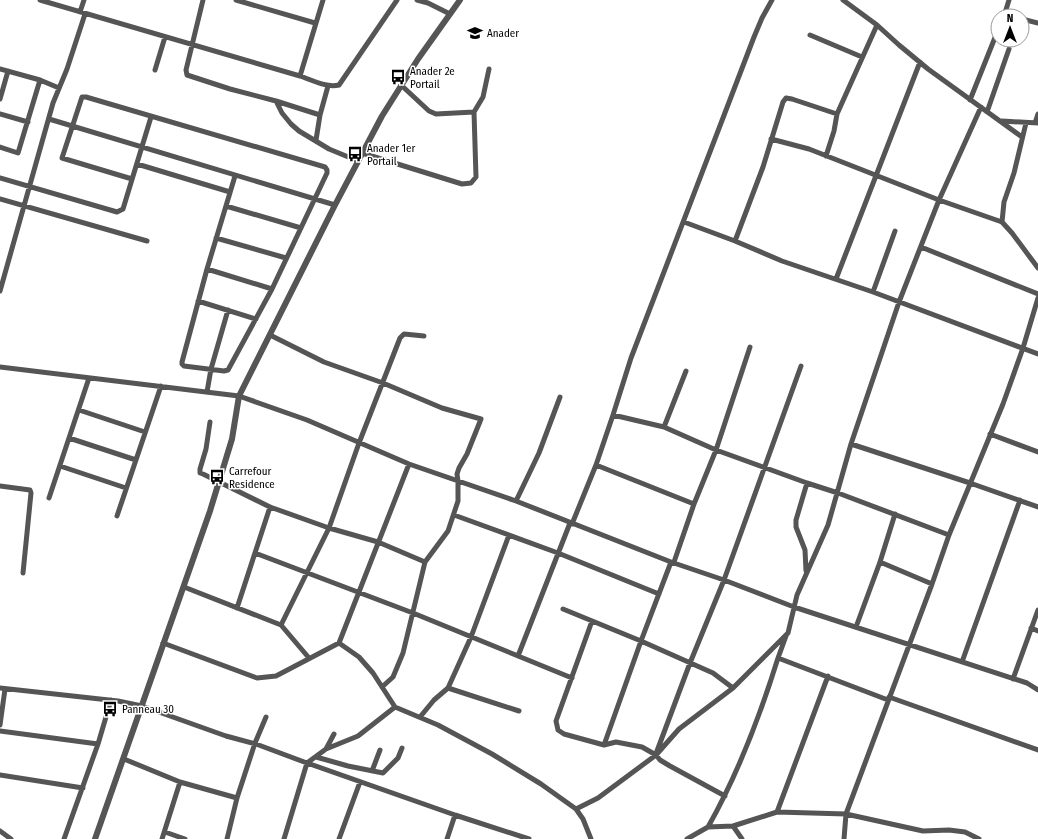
<svg xmlns="http://www.w3.org/2000/svg" width="1038" height="839" viewBox="0 0 1038 839" font-family="'Fira Sans Condensed',sans-serif">
<style>
.lines{fill:none;stroke-linecap:round;stroke-linejoin:round}
.minor{stroke:#555;stroke-width:5}
.tertiary{stroke:#555;stroke-width:6}
.labels{text-anchor:middle;dominant-baseline:central;stroke-width:3;stroke-linejoin:round;paint-order:stroke}
.poi-label{font-size:11px;fill:#000;stroke:#fff;text-anchor:start}
</style>
<rect width="100%" height="100%" fill="#fff"/>
<g class="lines">
<!-- minor -->
<path class="minor" d="M40,0l260,76c12,4 26,12 39,9l58,-85
M203,0l-17,70 1,5 43,14 46,12 44,14
M236,0l79,23
M417,0l11,3 22,11
M843,0l34,25 22,20 29,24 94,68
M80,12l4,-12
M1005,14l7,2
M1004,16l5,-16
M1022,19l16,4
M810,35l52,22
M0,69l40,11 19,8
M155,70l10,-33
M300,76l23,-76
M401,85l28,26 7,3 38,-2
M0,99l8,-28
M970,100l28,-70
M276,101l6,12 9,11 8,7 30,18 29,12
M987,112l22,-63
M0,114l28,8
M49,119l286,86
M1002,121l36,2
M1026,123l-12,50 -10,29 -2,20 10,11 26,35
M1035,123l3,-9
M771,139l38,10 130,51 63,22
M316,140l4,-25 8,-29
M0,147l18,6 22,-73
M362,153l100,31 9,-1 5,-6 -2,-65 9,-15 6,-28
M826,156l8,-25 3,-17
M137,164l93,28
M0,178l117,34 6,-3 28,-92
M132,179l-70,-21 20,-61h4l239,70 2,3v3l-55,116 -44,81 -4,1 -40,-5 -2,-2v-2l25,-93 28,-93
M0,199l147,42
M226,206l75,22
M684,222l51,19 47,20 91,31 165,62
M216,238l70,20
M735,241l28,-74 20,-65 3,-4 6,1 45,15 40,-89
M921,247l117,47
M207,269l65,20
M836,279l84,-217
M0,291l53,-188 14,-34 18,-55
M873,292l22,-61
M198,301l58,18
M270,335l54,27 59,21 59,25 39,11 -14,35 -8,14 -2,6 1,7v20l-10,30 -23,31 -22,91 -10,24 -11,10
M0,367l239,29 68,24 102,44 107,37 155,61 53,18 70,27 233,76 11,7
M207,392l4,-23 17,-59
M79,410l66,22
M613,415l51,12 52,23 91,33 31,10 111,42
M210,422l-4,27 -6,20v4l3,1 67,33 59,21 49,14 47,20
M664,427l22,-56
M990,434l48,18
M69,438l67,22
M851,444l119,39 68,24
M596,465l98,39
M60,466l66,22
M0,486l30,4 1,3 -8,80
M49,498l40,-120
M516,501l23,-48 21,-56
M895,514l-15,48 52,22
M454,515l104,38 101,41
M117,516l44,-130
M572,524l24,-59 17,-50 18,-57 123,-321 8,-19 10,-18
M255,553l158,60 159,65
M674,562l20,-58 22,-54 34,-103
M806,571l-1,-21 -9,-23v-7l11,-37
M184,587l97,38 28,33
M237,608l33,-101
M563,609l78,32 72,32 20,15
M592,621l-36,100 2,9 6,4 40,11 12,-3 26,5 14,8 4,5 10,6 55,30
M281,625l48,-97 30,-85 41,-105 4,-4 20,2
M856,627l24,-65
M1031,628l7,3
M786,636l-8,22 110,42
M163,643l94,35 19,-2 63,-33 20,14 14,16 22,34 43,18 54,29 49,30 35,25 7,10 8,20
M339,643l70,-179
M518,656l52,-133
M962,662l58,-162
M1013,679l25,-69
M0,688l118,13 24,5 84,30 30,8 51,19 148,52 74,24
M448,688l71,23
M889,697l149,53
M420,717l14,-17 14,-12 23,-51 38,-102
M0,725l5,-36
M0,731l98,13
M604,745l37,-104 30,-79
M326,749l8,-15
M657,751l33,-88 34,-83 77,-214
M316,757l32,9 35,7 15,-15 4,-10
M124,759l56,23 57,16
M372,771l8,-21
M0,775l83,13
M576,809l22,-11 58,-43 23,-26 54,-41 55,-55 9,-38 31,-70 23,-81 48,-142 40,-102 42,-93
M777,812l51,-136
M733,826l9,13
M708,827c30,-53 52,-111 70,-169
M0,831l11,8
M165,832l20,7
M64,839l34,-95 13,-44
M162,839l18,-57
M227,839l10,-41 18,-55 11,-26
M284,839l23,-76 19,-14 32,-13 37,-29
M339,839l21,-57
M447,839l8,-24
M687,839l21,-12 25,-1 44,-14 69,2 77,17 26,-1 16,2 14,7
M844,839l2,-25 86,-230 17,-49 54,-131 20,-56 15,-50"/>
<!-- tertiary -->
<path class="tertiary" d="M95,839l115,-328 22,-72 7,-43 96,-191 47,-89 36,-57 42,-59"/>
</g>
<!-- icons -->
<defs>
<g id="school-bare" transform="scale(1.2)"><path d="M0-5L7-2L0 1L-7-2ZM-4 1L0 2.5L4 1V4Q0 6-4 4Z" fill="#000" stroke="#fff" stroke-width="2.5" paint-order="stroke"/></g>
<g id="bus-bare" transform="scale(1.2)"><path d="M-5-6H5V4H4V6H2V4H-2V6H-4V4H-5ZM-3.5-4V0h7V-4ZM-3.5 1.2v1.5H-2V1.2ZM2 1.2v1.5H3.5V1.2Z" fill="#000" stroke="#fff" stroke-width="2.5" paint-order="stroke"/></g>
</defs>
<g fill-rule="evenodd">
<use href="#school-bare" x="475" y="33"/>
<use href="#bus-bare" x="398" y="77"/>
<use href="#bus-bare" x="355" y="154"/>
<use href="#bus-bare" x="217" y="477"/>
<use href="#bus-bare" x="110" y="709"/>
</g>
<g class="labels">
<!-- poi labels -->
<g class="poi-label">
<text x="487" y="33">Anader</text>
<text x="410" y="71">Anader 2e<tspan x="410" dy="13">Portail</tspan></text>
<text x="367" y="148">Anader 1er<tspan x="367" dy="13">Portail</tspan></text>
<text x="229" y="471">Carrefour<tspan x="229" dy="13">Residence</tspan></text>
<text x="122" y="709">Panneau 30</text>
</g>
</g>
<!-- north arrow -->
<g transform="translate(1010 28)"><circle r="19" fill="#ffffff" stroke="#999999"/>
<path d="M0-3L7 15L0 10L-7 15Z" fill="#000000"/>
<text y="-6" font-size="11" font-weight="bold" text-anchor="middle" fill="#000000">N</text>
</g>
</svg>
